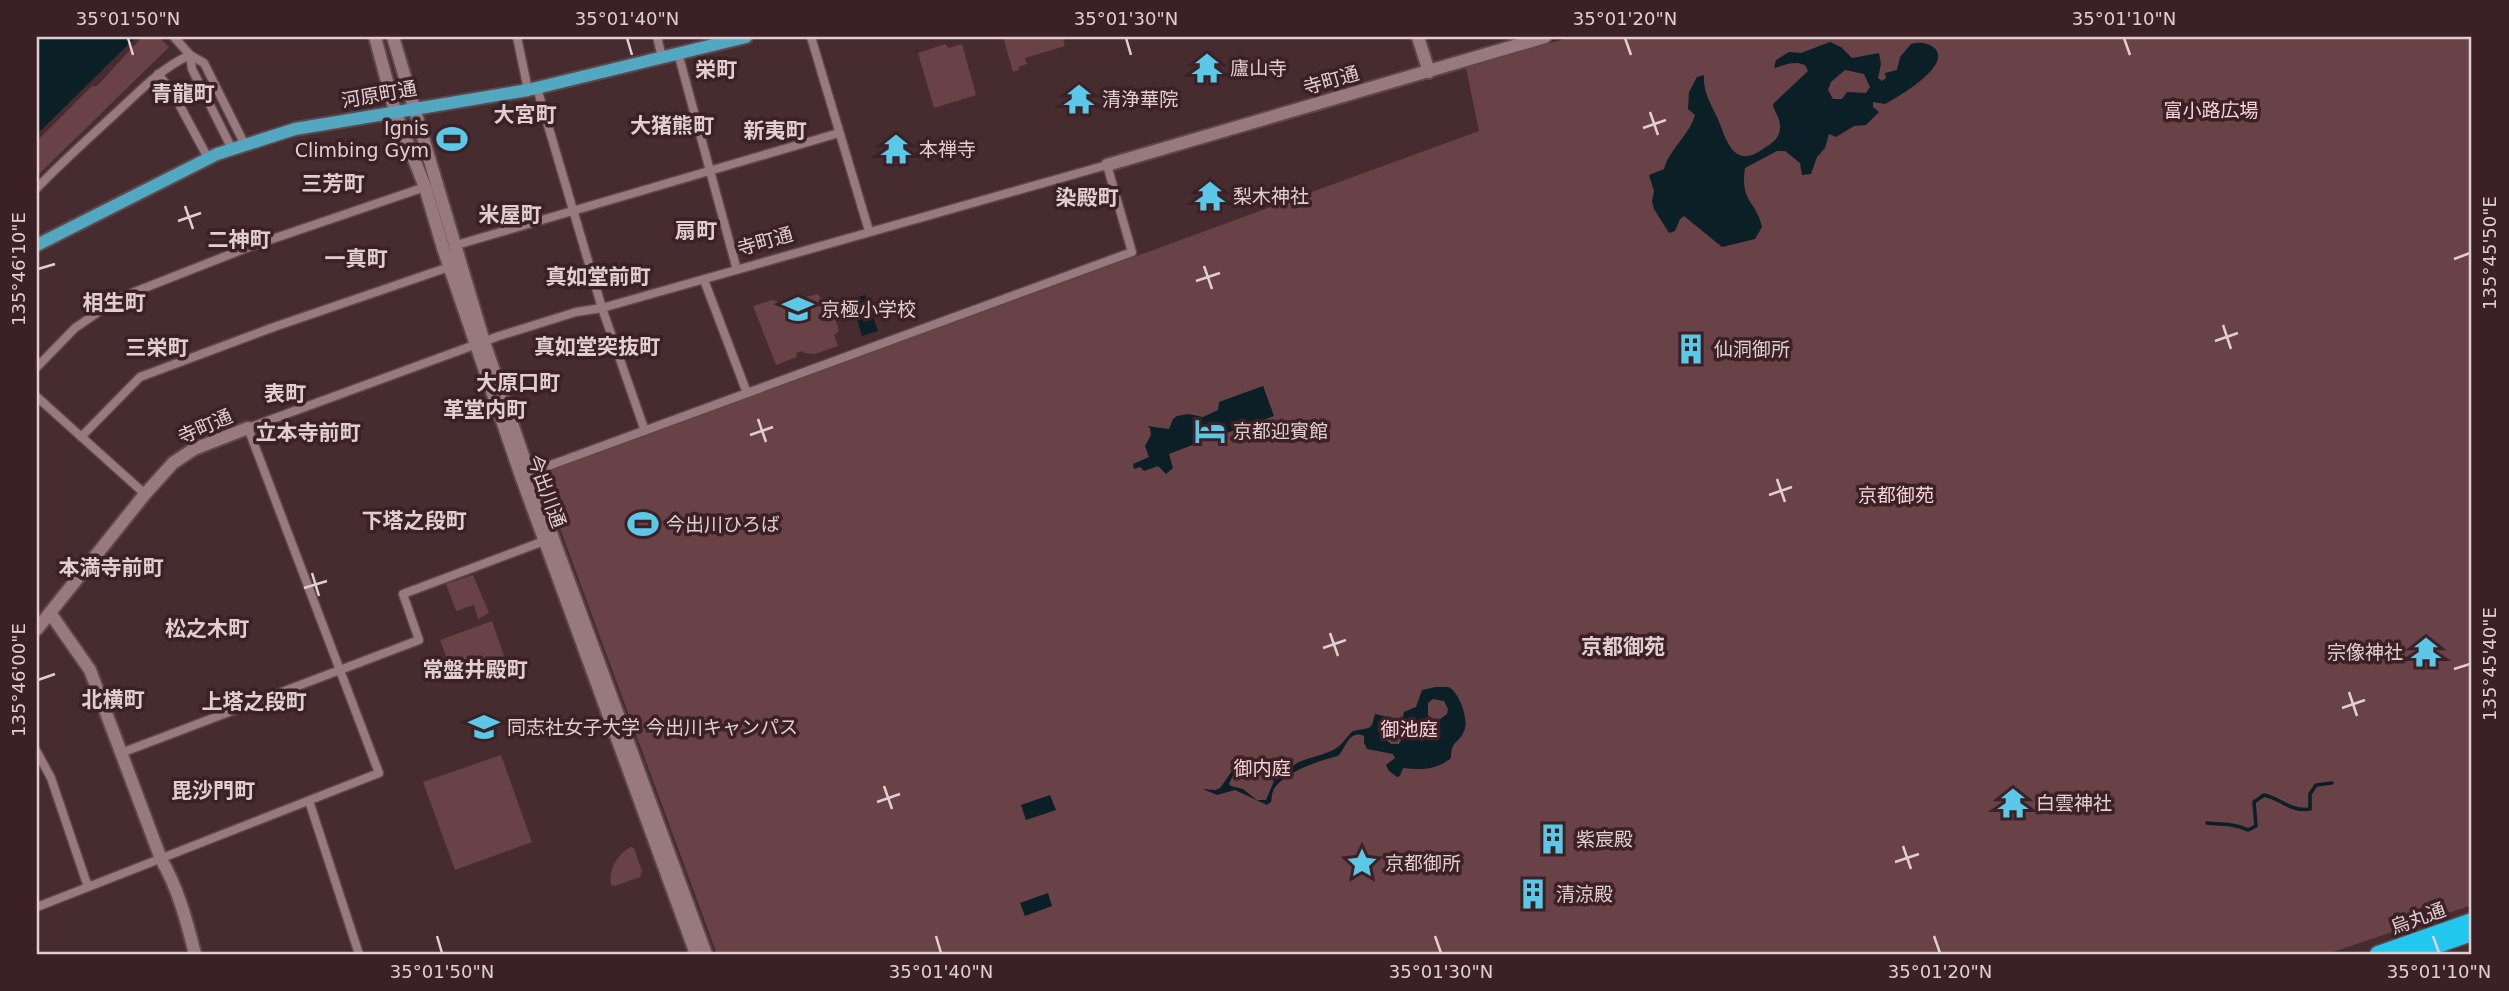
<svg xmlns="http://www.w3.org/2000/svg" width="2509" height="991" viewBox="0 0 2509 991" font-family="'DejaVu Sans','Noto Sans JP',sans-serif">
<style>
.green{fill:#694248}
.water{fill:#0a1f26;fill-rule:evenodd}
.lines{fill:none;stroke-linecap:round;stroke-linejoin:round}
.stream{stroke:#0a1f26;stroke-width:3.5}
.street-casing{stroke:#5e474b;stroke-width:11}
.secondary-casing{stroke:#5e474b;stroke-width:16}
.primary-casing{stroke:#5e474b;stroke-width:16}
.highway-casing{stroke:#5e474b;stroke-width:19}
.street{stroke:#98797d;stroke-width:8}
.secondary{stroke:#98797d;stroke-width:12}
.primary{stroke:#51a8c0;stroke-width:12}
.highway{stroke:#21c7ed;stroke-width:16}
.ticks{fill:none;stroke:#e0ced0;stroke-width:2.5}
.labels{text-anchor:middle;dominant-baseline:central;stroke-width:7;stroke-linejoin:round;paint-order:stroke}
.poi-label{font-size:19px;fill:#e0ced0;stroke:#3b2125;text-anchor:start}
.street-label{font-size:19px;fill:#e0ced0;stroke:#3b2125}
.park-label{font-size:19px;fill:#f9d3d8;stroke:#3b2125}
.neighbourhood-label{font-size:21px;font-weight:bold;fill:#e0ced0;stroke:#3b2125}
.neatline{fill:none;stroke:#e0ced0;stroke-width:2.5}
.ticks-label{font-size:18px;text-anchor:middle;fill:#e0ced0}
</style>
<rect width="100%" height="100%" fill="#462b2f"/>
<!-- green -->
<path class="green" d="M142,37h17l10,10 -132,129v-35l55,-55h5z
M1003,37h71l-11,3 2,6 -40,12 2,6 -9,3 1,3 -6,2z
M1571,37h899l2,5v863l-145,49h-1610l-177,-480 939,-343 -13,-63z
M945,44l4,4 13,-4 14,51 -42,13 -16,-55z
M818,294l2,4 10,3 9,30 -5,4 4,11 -23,8 -11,-1 -1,-2 -7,2 1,4 -21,8 -23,-59 19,-6 10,3z
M473,575l16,38 -11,6 -4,-14 -18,6 -10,-27z
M492,621l14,41 -51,18 -15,-40z
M501,755l31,87 -77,28 -32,-88z
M631,847l3,1 8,23 -2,6 -25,9 -4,-1c-3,-15 6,-31 20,-38z"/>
<!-- water -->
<path class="water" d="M37,37h99l-99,97z
M1830,42l11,5 11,11 27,-5 2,11 -3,14 4,3 4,-3 -1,-5 12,-3 3,-13 11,-13c7,-2 15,-2 22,3 23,17 -37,51 -48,57l-12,-2v5l6,5 -13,13 -12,1 -18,11 -7,-3 -4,14 -8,9 -6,17 -9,1 -2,-12 -15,-12h-8l-32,17c-5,35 11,32 17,59l-7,12 -33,8 -38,-31 -4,3 -5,12 -6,2 -15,-24 -2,-8 2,-10 -5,-16 15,-6c6,-21 25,-33 31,-54l-7,-6 1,-17 8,-15 7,-2c-1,17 6,27 13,42 9,20 15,54 46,32 8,-5 16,-10 17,-20 1,-12 -6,-16 -7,-25l35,-33 -3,-6c-12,-5 -19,0 -31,3l2,-8 13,-8 12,1zM1845,70l19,4 6,13 -4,6 -19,-1 -5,7h-9l-5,-9 3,-8z
M865,295l13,36 -16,5 -11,-37z
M1263,386l11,30 -53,19 -2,-6 -21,7 2,6 -31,12 4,14 -7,6 -8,-8 -14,5 -4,-4 -6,2 -1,-5 16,-7 -4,-11 6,-11 -1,-7 -3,-2 22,3 4,-10 4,-3 11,-2 15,3 15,-7 1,-8z
M1436,687c1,0 10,0 12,0 11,4 20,31 17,41 -4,16 -14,10 -14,30 -14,12 -30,12 -48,10l-3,8 -3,1 -8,-6 -3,-6 9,-7 -2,-4 -26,-5 -3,-6v-7c-15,-7 -18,12 -26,20 -18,4 -51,16 -62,30 -4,4 -4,11 -5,16l-4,3 -32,-15 -18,5 -14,-6 12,1 5,-2 12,-17c8,-2 18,-5 26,-3 9,3 13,9 23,10 16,-22 29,-17 52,-28 10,-5 12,-12 20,-19l16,-3 3,-3 3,-11 27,6 2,-8 12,-5 6,-17zM1433,699l11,2 4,8 -1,5 -8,6h-6l-5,-5v-12zM1399,726l5,8 -5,10h-8l-10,-8 4,-9zM1252,770l22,11 -8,19h-9l-14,-11 -12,-3 -2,-2 5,-11z
M1050,795l6,15 -30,10 -5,-15z
M1048,893l4,13 -27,10 -5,-13z"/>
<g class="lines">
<!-- stream -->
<path class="stream" d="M2207,823c15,2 27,0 41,7l8,-4 -2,-24 10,-7c18,4 26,17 46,14v-15l6,-9 16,-2"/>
<!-- street casing -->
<g class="street-casing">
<path id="street" d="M174,37l16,18 14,8 41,82
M517,37l11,53
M657,37l5,20
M811,37l58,194
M678,53l59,217
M190,55l2,14 40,80
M158,74l15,19 35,65
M537,88l65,220 43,123
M37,188c25,-26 53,-51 80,-76 23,-21 44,-44 73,-57
M453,246l386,-113
M704,280l43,113
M37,367l38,-39 44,-30 130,-51 176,-60
M37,397l108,97
M81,437l59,-60 134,-50 175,-60
M37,752l14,26 37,109
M121,753l298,-113 -16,-46 141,-53
M309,801l50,153
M37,907l342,-134 -131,-345 251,-92 77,-24 26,-4 505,-143 25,87 -603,221"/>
</g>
<!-- secondary casing -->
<g class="secondary-casing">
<path id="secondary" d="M375,37l20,74 30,76 18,61 78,228 175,478
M393,37l91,305 45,131 177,481
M1418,37l11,35
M1107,165l438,-128
M50,613l40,57 71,189c17,29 26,63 34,95
M37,629l108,-135 28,-31 21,-14 54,-21"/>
</g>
<!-- primary casing -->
<g class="primary-casing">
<path id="primary" d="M37,245l180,-91 78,-25 233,-39 218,-53"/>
</g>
<!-- highway casing -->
<g class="highway-casing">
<path id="highway" d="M2378,954l94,-33
M2412,954l60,-21"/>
</g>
<!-- street -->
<use href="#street" class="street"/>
<!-- secondary -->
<use href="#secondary" class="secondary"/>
<!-- primary -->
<use href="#primary" class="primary"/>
<!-- highway -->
<use href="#highway" class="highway"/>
</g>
<!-- ticks -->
<path class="ticks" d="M128,38l5,17M627,38l5,17M1126,38l5,17M1625,38l6,17M2124,38l6,17M1650,112l8,23M1643,128l23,-8M185,206l8,23M178,221l23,-8M2454,259l16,-6M1204,266l8,23M38,269l17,-5M1196,281l24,-8M2223,325l8,24M2215,341l23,-8M758,419l8,23M750,435l23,-8M1777,479l8,23M1769,495l23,-8M312,573l7,23M304,588l23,-7M1330,633l8,23M1323,648l23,-8M2454,669l16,-5M38,680l17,-6M2349,692l8,24M2342,708l23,-8M884,786l8,23M877,802l23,-8M1903,846l8,23M1895,862l24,-8M437,936l5,17M936,936l5,17M1435,936l6,17M1934,936l6,17M2433,936l6,17"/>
<!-- icons -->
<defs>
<g id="temple-bare" transform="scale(2.415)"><path d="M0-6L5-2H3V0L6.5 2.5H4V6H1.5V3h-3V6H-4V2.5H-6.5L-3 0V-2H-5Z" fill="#5ac8e6" stroke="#3b2125" stroke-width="2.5" paint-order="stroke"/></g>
<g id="stadium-bare" transform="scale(2.415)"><path d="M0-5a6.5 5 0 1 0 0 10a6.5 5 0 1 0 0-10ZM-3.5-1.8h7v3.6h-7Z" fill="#5ac8e6" stroke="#3b2125" stroke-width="2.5" paint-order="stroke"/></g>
<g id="school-bare" transform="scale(2.415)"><path d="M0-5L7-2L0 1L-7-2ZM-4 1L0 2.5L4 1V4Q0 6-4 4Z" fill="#5ac8e6" stroke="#3b2125" stroke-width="2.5" paint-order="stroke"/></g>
<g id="building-bare" transform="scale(2.415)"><path d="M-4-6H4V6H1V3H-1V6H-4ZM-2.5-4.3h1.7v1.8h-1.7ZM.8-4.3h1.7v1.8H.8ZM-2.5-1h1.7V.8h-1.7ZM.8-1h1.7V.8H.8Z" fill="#5ac8e6" stroke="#3b2125" stroke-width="2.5" paint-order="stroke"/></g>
<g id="hotel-bare" transform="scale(2.415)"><path d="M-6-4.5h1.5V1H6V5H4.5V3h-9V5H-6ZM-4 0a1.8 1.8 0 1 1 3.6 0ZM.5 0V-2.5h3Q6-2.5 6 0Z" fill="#5ac8e6" stroke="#3b2125" stroke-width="2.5" paint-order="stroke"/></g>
<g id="university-bare" transform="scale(2.415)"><path d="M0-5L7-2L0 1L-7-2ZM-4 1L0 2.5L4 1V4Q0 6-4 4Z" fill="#5ac8e6" stroke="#3b2125" stroke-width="2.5" paint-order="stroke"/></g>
<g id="sight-bare" transform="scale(2.415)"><path d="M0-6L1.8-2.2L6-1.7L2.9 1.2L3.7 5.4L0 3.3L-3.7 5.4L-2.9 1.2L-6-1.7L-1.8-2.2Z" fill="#5ac8e6" stroke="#3b2125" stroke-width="2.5" paint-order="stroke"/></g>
</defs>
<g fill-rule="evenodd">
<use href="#temple-bare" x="1207" y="68"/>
<use href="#temple-bare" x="1079" y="99"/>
<use href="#stadium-bare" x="452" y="139"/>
<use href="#temple-bare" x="896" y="149"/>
<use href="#temple-bare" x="1210" y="196"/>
<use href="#school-bare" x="798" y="309"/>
<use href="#building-bare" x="1691" y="349"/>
<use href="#hotel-bare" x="1210" y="431"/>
<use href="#stadium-bare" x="643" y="524"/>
<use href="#temple-bare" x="2426" y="652"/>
<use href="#university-bare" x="484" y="727"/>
<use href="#temple-bare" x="2013" y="803"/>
<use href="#building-bare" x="1553" y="839"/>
<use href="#sight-bare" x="1362" y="863"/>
<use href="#building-bare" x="1533" y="894"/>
</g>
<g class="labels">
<!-- poi labels -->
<g class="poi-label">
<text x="1230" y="68">廬山寺</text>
<text x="1102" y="99">清浄華院</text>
<text x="429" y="128" text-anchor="end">Ignis<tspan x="429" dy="22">Climbing Gym</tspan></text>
<text x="919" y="149">本禅寺</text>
<text x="1233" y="196">梨木神社</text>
<text x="821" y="309">京極小学校</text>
<text x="1714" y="349">仙洞御所</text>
<text x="1233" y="431">京都迎賓館</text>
<text x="666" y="524">今出川ひろば</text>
<text x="2403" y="652" text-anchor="end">宗像神社</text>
<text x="507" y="727">同志社女子大学 今出川キャンパス</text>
<text x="2036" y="803">白雲神社</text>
<text x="1576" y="839">紫宸殿</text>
<text x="1385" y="863">京都御所</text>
<text x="1556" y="894">清涼殿</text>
</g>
<!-- street labels -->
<g class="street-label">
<text transform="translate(1331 80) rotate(-16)">寺町通</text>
<text transform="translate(379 94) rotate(-10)">河原町通</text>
<text transform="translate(765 241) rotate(-16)">寺町通</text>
<text transform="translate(205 426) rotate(-24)">寺町通</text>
<text transform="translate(547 491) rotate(70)">今出川通</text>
<text transform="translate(2418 918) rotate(-20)">烏丸通</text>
</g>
<!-- park labels -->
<g class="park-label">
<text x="2211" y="110">富小路広場</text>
<text x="1896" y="495">京都御苑</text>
<text x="1409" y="729">御池庭</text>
<text x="1262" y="768">御内庭</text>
</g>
<!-- neighbourhood labels -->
<g class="neighbourhood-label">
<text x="716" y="70">栄町</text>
<text x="183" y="94">青龍町</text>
<text x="525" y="115">大宮町</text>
<text x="672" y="126">大猪熊町</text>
<text x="775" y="131">新夷町</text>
<text x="333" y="184">三芳町</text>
<text x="1087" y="198">染殿町</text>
<text x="510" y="215">米屋町</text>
<text x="696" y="231">扇町</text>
<text x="239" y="240">二神町</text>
<text x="356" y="259">一真町</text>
<text x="598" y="277">真如堂前町</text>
<text x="114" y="303">相生町</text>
<text x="597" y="347">真如堂突抜町</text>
<text x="157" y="348">三栄町</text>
<text x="518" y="383">大原口町</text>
<text x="285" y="394">表町</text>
<text x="485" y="410">革堂内町</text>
<text x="308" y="433">立本寺前町</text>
<text x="414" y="521">下塔之段町</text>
<text x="111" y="568">本満寺前町</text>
<text x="207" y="629">松之木町</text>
<text x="1623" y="647">京都御苑</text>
<text x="475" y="670">常盤井殿町</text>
<text x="113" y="700">北横町</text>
<text x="254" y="702">上塔之段町</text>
<text x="213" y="791">毘沙門町</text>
</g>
</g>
<!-- border -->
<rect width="2509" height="991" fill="none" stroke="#3b2125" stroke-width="77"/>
<rect x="38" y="38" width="2432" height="915" class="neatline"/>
<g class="ticks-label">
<text x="128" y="25">35°01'50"N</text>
<text x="627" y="25">35°01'40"N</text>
<text x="1126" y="25">35°01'30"N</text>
<text x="1625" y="25">35°01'20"N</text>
<text x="2124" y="25">35°01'10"N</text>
<text transform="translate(2490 253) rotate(-90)" y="6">135°45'50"E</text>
<text transform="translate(19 269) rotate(-90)" y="6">135°46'10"E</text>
<text transform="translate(2490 664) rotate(-90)" y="6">135°45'40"E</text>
<text transform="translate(19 680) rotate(-90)" y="6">135°46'00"E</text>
<text x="442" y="978">35°01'50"N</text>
<text x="941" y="978">35°01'40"N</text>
<text x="1441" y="978">35°01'30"N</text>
<text x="1940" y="978">35°01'20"N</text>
<text x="2439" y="978">35°01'10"N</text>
</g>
</svg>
